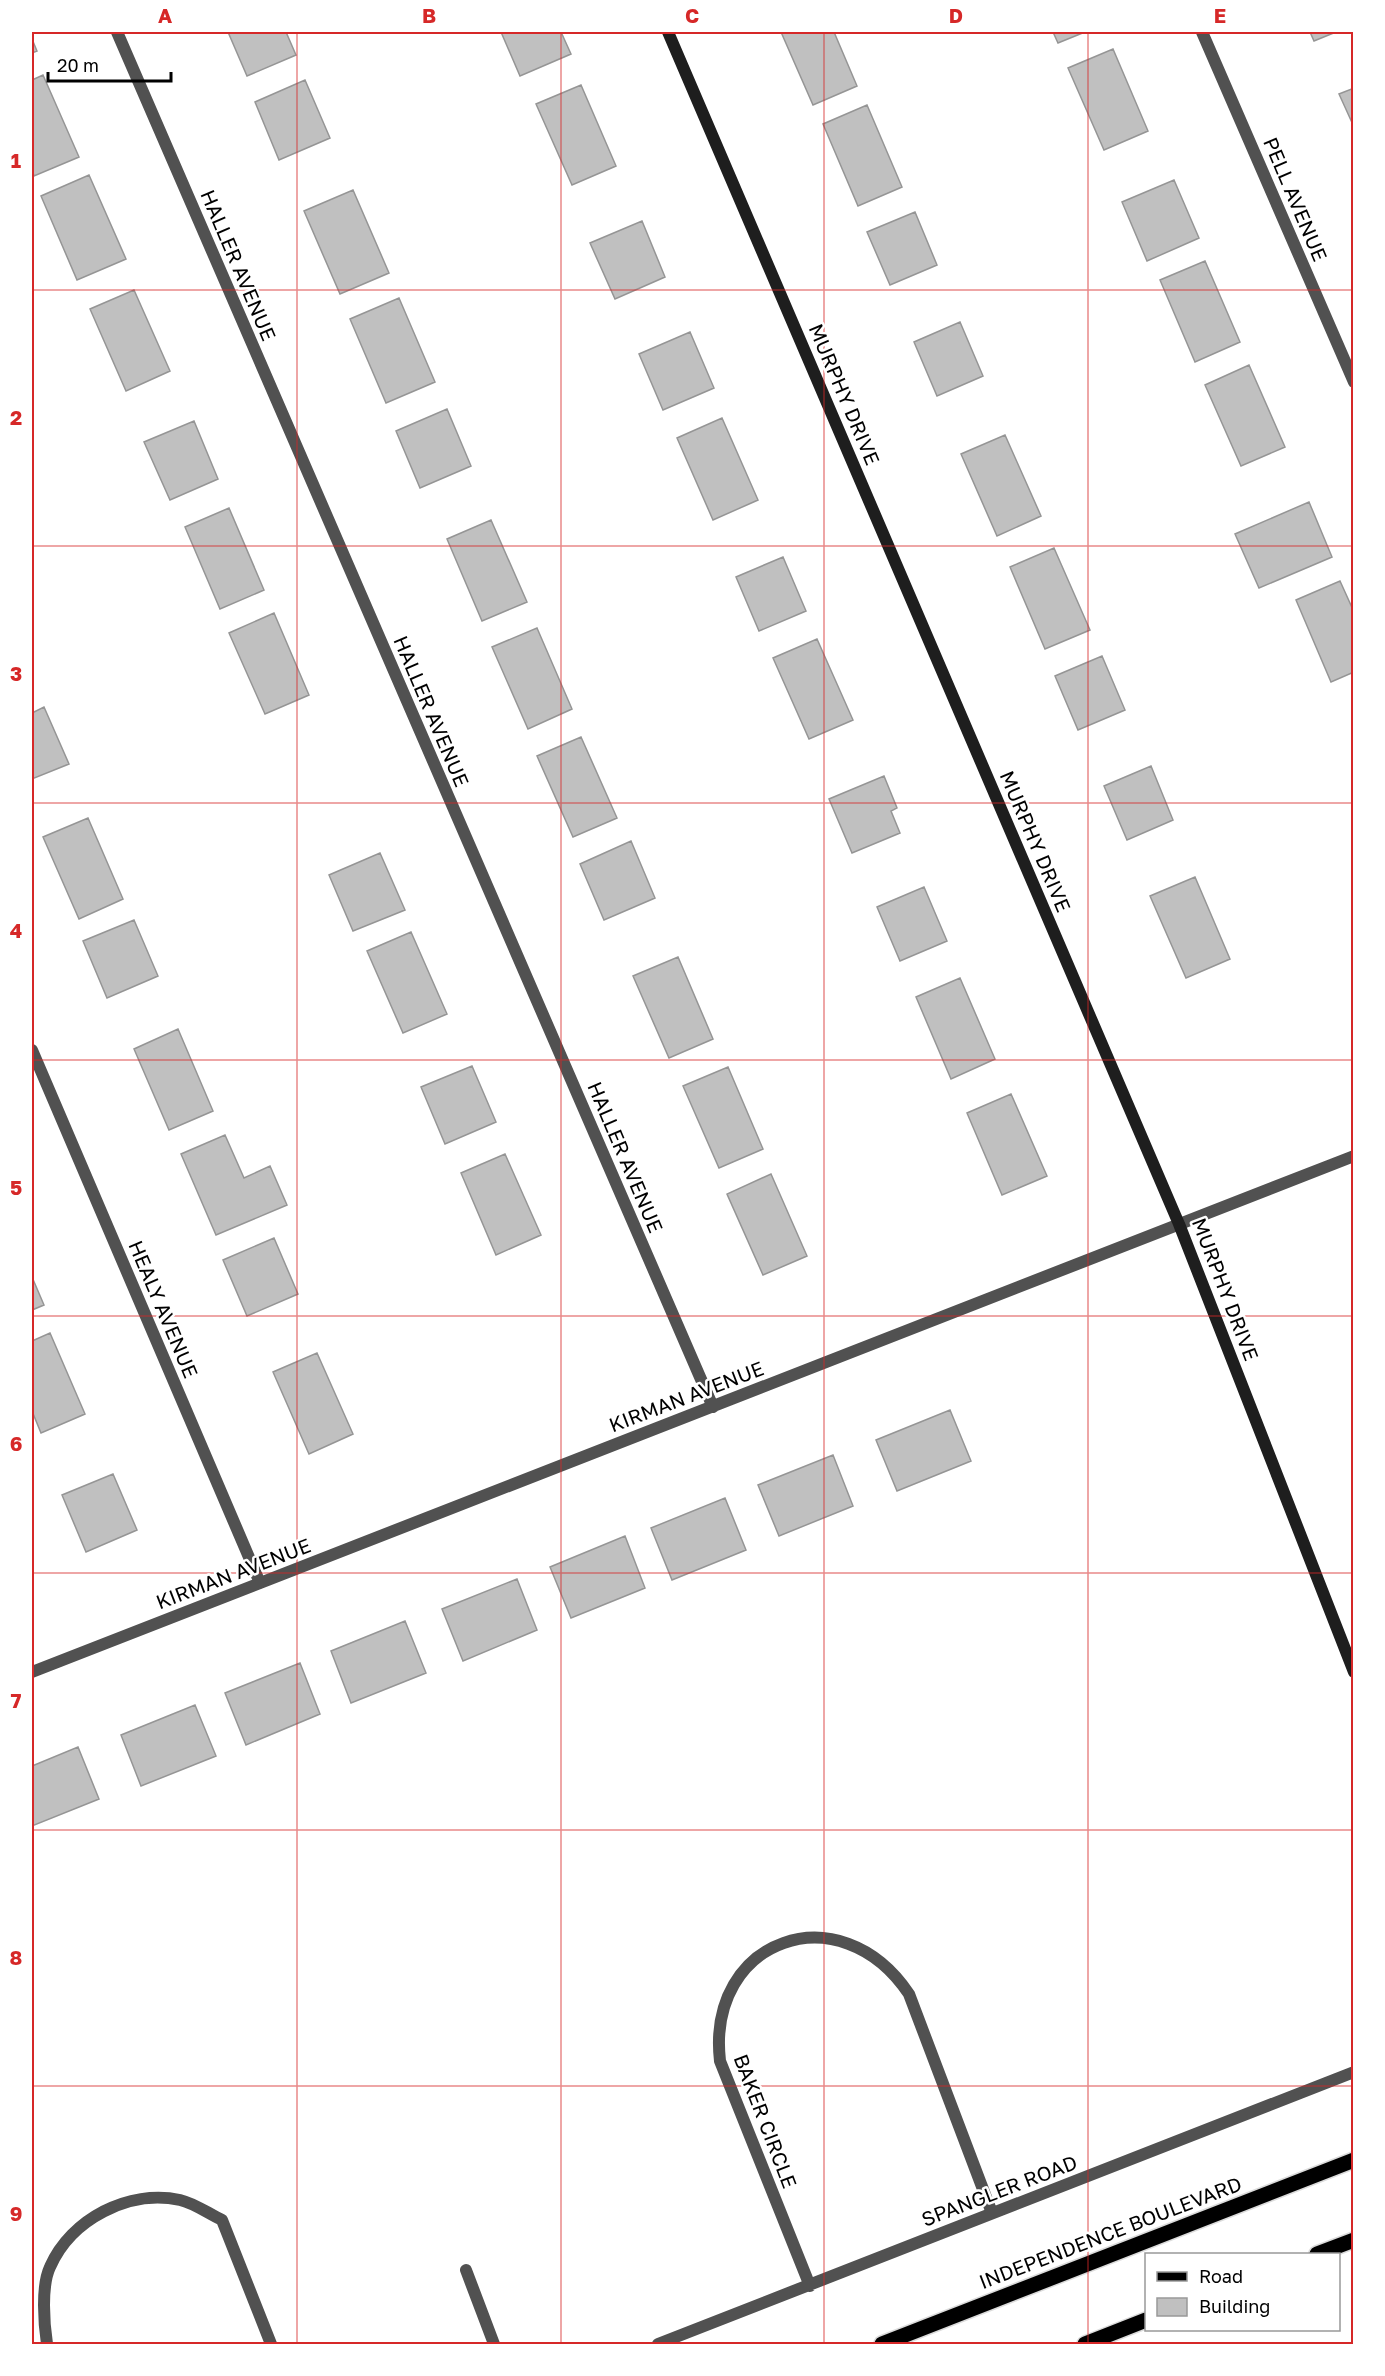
<svg xmlns="http://www.w3.org/2000/svg" width="1385" height="2376" viewBox="0 0 1385 2376" font-family="'Golos Text',sans-serif">
<style>
.building{fill:#c0c0c0;stroke:#959595;stroke-width:1.5}
.lines{fill:none;stroke-linecap:round;stroke-linejoin:round}
.primary-casing{stroke:#dbdbdb;stroke-width:18}
.lane{stroke:#515151;stroke-width:12}
.street{stroke:#515151;stroke-width:12}
.secondary{stroke:#1e1e1e;stroke-width:12}
.primary{stroke:#000;stroke-width:15}
.grid{fill:none;stroke:#d62828;stroke-width:1.5;stroke-opacity:0.55}
.labels{text-anchor:middle;dominant-baseline:central;stroke-width:5;stroke-linejoin:round;paint-order:stroke}
.street-label{font-size:20px;fill:#000;stroke:#fff}
.neatline{fill:none;stroke:#d62828;stroke-width:2}
.grid-label{font-size:20px;text-anchor:middle;font-weight:bold;fill:#d62828}
</style>
<rect width="100%" height="100%" fill="#fff"/>
<!-- building -->
<path class="building" d="M228,32h58l10,23 -49,21z
M501,32h60l10,22 -51,22z
M781,32h53l23,54 -44,19z
M1053,32h32l-27,11z
M1310,32h26l-22,9z
M32,39l5,12 -5,2z
M1113,49l35,82 -44,19 -36,-82z
M43,75l36,82 -45,19 -2,-7v-89z
M305,80l25,58 -51,22 -24,-58z
M581,85l35,81 -44,19 -36,-81z
M1354,88v39l-15,-33z
M867,105l35,82 -44,19 -35,-82z
M89,175l37,84 -49,21 -36,-84z
M1174,180l25,58 -52,23 -25,-59z
M353,190l36,83 -49,21 -36,-83z
M915,212l22,53 -47,20 -23,-53z
M642,221l23,56 -50,22 -25,-56z
M1205,261l35,81 -45,20 -35,-82z
M134,290l36,81 -44,20 -36,-82z
M399,298l36,84 -49,21 -36,-84z
M960,322l23,54 -46,20 -23,-54z
M690,332l24,56 -51,22 -24,-56z
M1249,365l36,82 -44,19 -36,-81z
M447,409l24,57 -51,22 -24,-57z
M722,418l36,82 -45,20 -36,-82z
M194,421l24,58 -48,21 -26,-58z
M1005,435l36,81 -44,20 -36,-82z
M1309,502l23,55 -73,31 -24,-54z
M229,508l35,82 -44,19 -35,-82z
M491,520l36,82 -45,19 -35,-82z
M1054,548l36,82 -45,19 -35,-82z
M783,557l23,54 -47,20 -23,-54z
M1340,581l14,31v60l-23,10 -35,-82z
M274,613l35,82 -44,19 -36,-81z
M537,628l35,81 -44,20 -36,-82z
M817,639l36,81 -44,19 -36,-81z
M1102,656l23,54 -47,20 -23,-54z
M44,707l25,57 -37,15v-66z
M581,737l36,81 -44,19 -36,-81z
M1151,766l22,54 -46,20 -23,-54z
M884,776l13,32 -6,3 9,22 -48,20 -23,-54z
M88,818l35,81 -44,20 -36,-82z
M631,841l24,57 -51,22 -24,-56z
M380,853l25,57 -52,21 -24,-56z
M1195,877l35,82 -44,19 -36,-82z
M924,887l23,54 -47,20 -23,-54z
M134,920l24,56 -51,22 -24,-57z
M411,932l36,82 -44,19 -36,-82z
M678,957l35,82 -44,19 -36,-82z
M960,978l35,81 -44,20 -35,-82z
M178,1029l35,82 -44,19 -35,-81z
M472,1066l24,56 -51,22 -24,-57z
M728,1067l35,82 -44,19 -36,-82z
M1011,1094l36,82 -45,19 -35,-82z
M225,1135l19,43 26,-12 17,39 -71,30 -35,-81z
M505,1154l36,81 -45,20 -35,-82z
M771,1174l36,82 -44,19 -36,-81z
M274,1238l24,56 -51,22 -24,-56z
M32,1277l12,28 -12,5z
M50,1333l35,81 -44,19 -9,-22v-70z
M317,1353l36,81 -44,20 -36,-82z
M950,1410l21,51 -74,30 -21,-51z
M833,1455l20,51 -74,30 -21,-51z
M113,1474l24,56 -51,22 -24,-57z
M725,1498l21,52 -74,30 -21,-52z
M625,1536l20,52 -74,30 -21,-51z
M517,1579l20,51 -74,31 -21,-52z
M405,1621l21,52 -75,30 -20,-52z
M300,1663l20,51 -74,31 -21,-52z
M195,1705l21,51 -75,30 -20,-51z
M78,1747l21,52 -67,27v-60z"/>
<g class="lines">
<!-- primary casing -->
<g class="primary-casing">
<path id="primary" d="M1317,2254l37,-14
M882,2344l472,-184
M1085,2344l61,-24"/>
</g>
<!-- lane -->
<path class="lane" d="M466,2270l28,74"/>
<!-- street -->
<path class="street" d="M117,32l596,1375
M1202,32l152,350
M32,1050l228,533
M32,1672l1322,-516
M810,2286l-90,-225c-14,-122 120,-170 189,-67l83,219
M47,2344c-3,-20 -6,-58 3,-77 21,-48 79,-78 130,-67 14,3 29,14 42,20l49,124
M658,2344l696,-272"/>
<!-- secondary -->
<path class="secondary" d="M668,32l511,1192 175,448"/>
<!-- primary -->
<use href="#primary" class="primary"/>
</g>
<!-- grid -->
<path class="grid" d="M297,32v2312M561,32v2312M824,32v2312M1088,32v2312M32,290h1322M32,546h1322M32,803h1322M32,1060h1322M32,1316h1322M32,1573h1322M32,1830h1322M32,2086h1322"/>
<g class="labels">
<!-- street labels -->
<g class="street-label">
<text transform="translate(1296 199) rotate(67)">PELL AVENUE</text>
<text transform="translate(239 265) rotate(67)">HALLER AVENUE</text>
<text transform="translate(845 394) rotate(67)">MURPHY DRIVE</text>
<text transform="translate(432 711) rotate(67)">HALLER AVENUE</text>
<text transform="translate(1036 841) rotate(67)">MURPHY DRIVE</text>
<text transform="translate(626 1157) rotate(67)">HALLER AVENUE</text>
<text transform="translate(1226 1289) rotate(69)">MURPHY DRIVE</text>
<text transform="translate(164 1309) rotate(67)">HEALY AVENUE</text>
<text transform="translate(686 1396) rotate(-21)">KIRMAN AVENUE</text>
<text transform="translate(233 1573) rotate(-21)">KIRMAN AVENUE</text>
<text transform="translate(766 2121) rotate(69)">BAKER CIRCLE</text>
<text transform="translate(999 2190) rotate(-21)">SPANGLER ROAD</text>
<text transform="translate(1110 2232) rotate(-21)">INDEPENDENCE BOULEVARD</text>
</g>
</g>
<!-- border -->
<rect width="1385" height="2376" fill="none" stroke="#ffffff" stroke-width="66"/>
<!-- legend -->
<rect x="1145" y="2253" width="195" height="78" fill="#ffffff" stroke="#999999" stroke-width="1.5"/>
<rect x="1157" y="2272" width="30" height="9" fill="#000000" stroke="#999999" stroke-width="1.5"/>
<text x="1199" y="2283" font-size="18" fill="#000000">Road</text>
<rect x="1157" y="2298" width="30" height="18" fill="#c0c0c0" stroke="#999999" stroke-width="1.5"/>
<text x="1199" y="2313" font-size="18" fill="#000000">Building</text>
<!-- scale -->
<path d="M48 72v9h123v-9" fill="none" stroke="#000000" stroke-width="3"/>
<text x="57" y="72" font-size="18" fill="#000000" stroke="#ffffff" stroke-width="4.5" paint-order="stroke">20 m</text>
<rect x="33" y="33" width="1319" height="2310" class="neatline"/>
<g class="grid-label">
<text x="165" y="23">A</text>
<text x="429" y="23">B</text>
<text x="692" y="23">C</text>
<text x="956" y="23">D</text>
<text x="1220" y="23">E</text>
<text x="16" y="168">1</text>
<text x="16" y="425">2</text>
<text x="16" y="681">3</text>
<text x="16" y="938">4</text>
<text x="16" y="1195">5</text>
<text x="16" y="1451">6</text>
<text x="16" y="1708">7</text>
<text x="16" y="1965">8</text>
<text x="16" y="2221">9</text>
</g>
</svg>
